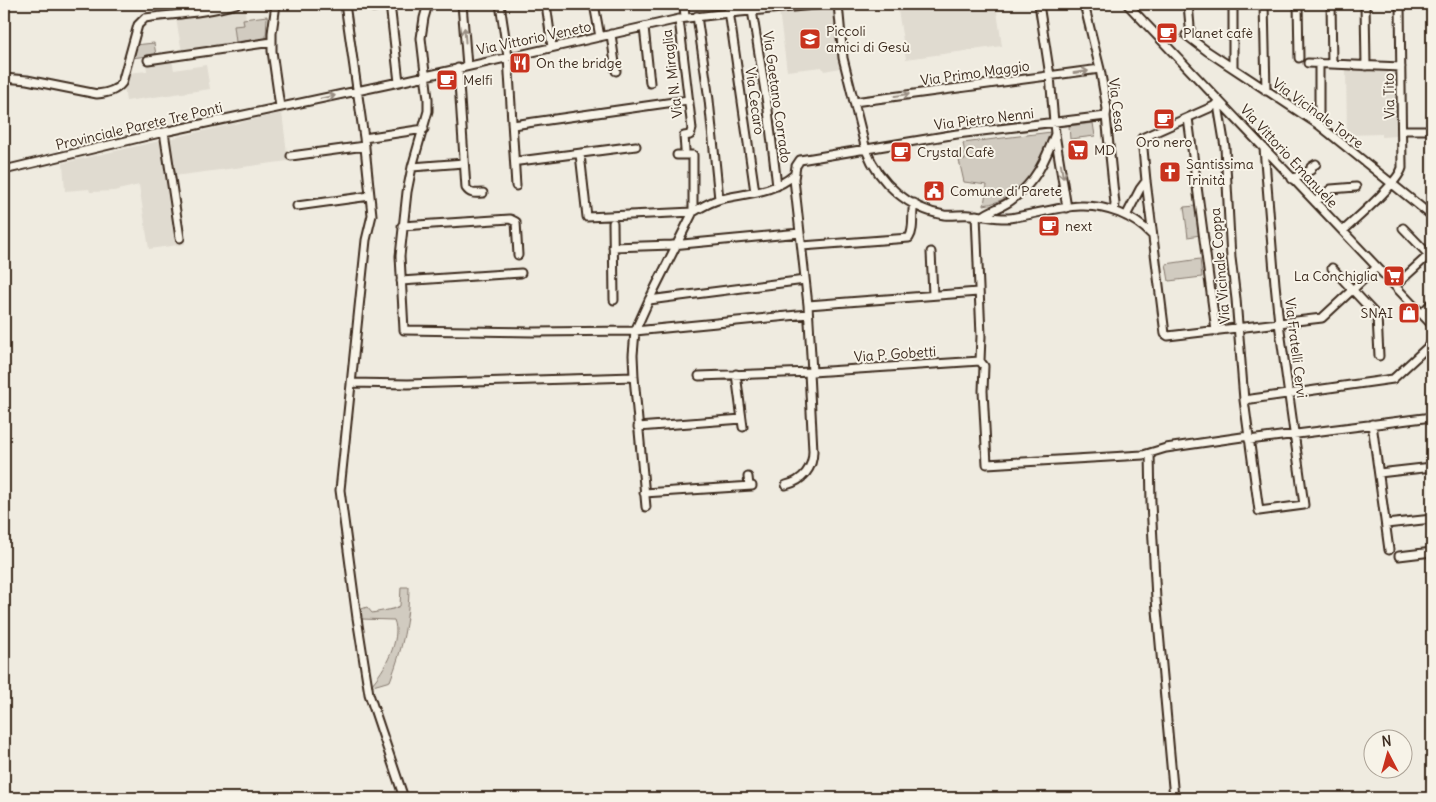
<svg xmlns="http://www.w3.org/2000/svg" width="1436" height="802" viewBox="0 0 1436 802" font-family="Delius,sans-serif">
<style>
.built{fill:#e0dbd0}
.green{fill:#d1cbc0;stroke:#867a6f}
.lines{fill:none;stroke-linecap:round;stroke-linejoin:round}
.minor-casing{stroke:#3b2a1e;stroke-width:11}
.minor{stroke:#f7f3e8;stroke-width:7}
.oneway{stroke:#998e83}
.labels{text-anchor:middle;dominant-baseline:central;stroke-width:4;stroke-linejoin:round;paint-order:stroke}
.poi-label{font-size:14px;fill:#3b2a1e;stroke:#f7f3e8;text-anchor:start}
.street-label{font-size:14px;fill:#3b2a1e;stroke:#f7f3e8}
</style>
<rect width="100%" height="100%" fill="#efebe0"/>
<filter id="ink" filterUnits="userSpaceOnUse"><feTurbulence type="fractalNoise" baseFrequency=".02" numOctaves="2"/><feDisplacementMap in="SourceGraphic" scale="10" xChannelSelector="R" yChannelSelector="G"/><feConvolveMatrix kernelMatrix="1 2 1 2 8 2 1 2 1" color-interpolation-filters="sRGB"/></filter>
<g filter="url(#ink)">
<!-- built -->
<path class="built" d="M897,4h99l6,42 -96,13z
M244,6l2,13h-3l1,6 -10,2 2,15 -54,10 -6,-33z
M834,7l6,61 -16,3 -2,-4 -35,4 -8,-60z
M172,60l2,10 32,-5 4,24 -84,12 -2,-14 3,-14 20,-2 -1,-8z
M1346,69l50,2v65l-14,1v-3l-35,1z
M282,113l6,48 -114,15 11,68 -36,5 -10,-64 -25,6 -24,1 -1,-3 -24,2 -2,-28z"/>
<!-- green -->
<path class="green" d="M267,16l-1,22 -30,4 -2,-16 10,-1 -1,-6z
M154,43l2,12 -25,3 4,-13z
M1093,123l2,13 -25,3 -1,-13z
M1051,132c-8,32 -31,68 -67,73l3,-20 -23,-3 -5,-22 7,-1 -3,-16z
M1196,206l4,29 -12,2 -4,-30z
M1200,259l2,18 -33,4 -3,-17z
M401,587h8c0,32 -7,64 -19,94l-17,5 -2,-1c13,-14 31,-46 23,-65l-33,-1 -2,-9 8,-3 5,6 21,-4 7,-3z"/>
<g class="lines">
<!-- minor casing -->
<g class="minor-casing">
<path id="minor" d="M276,4l-4,29v18l8,56
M345,4l19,134 8,77 -6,25 -26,250 17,128 12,76 35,104
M390,4l9,78
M428,4l-4,14 -3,20 7,61v12l-16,56 -5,25 -7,64 4,74 128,2 103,-1 173,-17
M462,4l5,62
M500,4l8,53 8,129
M546,4l6,43
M594,4l6,33
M684,4l1,14
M728,4l27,188
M751,4l17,106 9,76
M838,4l5,54 23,92c13,33 43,59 78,65 9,1 18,-1 27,0 13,0 25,4 38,3 24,-3 47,-11 71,-12 27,-1 54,10 72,29
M1039,4l11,72 5,58 12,74
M1084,4l16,65 7,40 -1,7 9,88 -1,7
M1127,4l305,321
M1188,4l3,34
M1233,4v64
M1264,4l2,87
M1298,4l1,54
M1331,4l1,60
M1365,4l1,62
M373,7l17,-2
M697,16l12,84 10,99
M679,19l13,110 -2,6 -6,1 1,14
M644,27l6,56
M611,34l5,37
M1186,35l21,16 112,74 113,91
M148,60l124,-18
M1308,63l93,4
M1319,63v62
M458,68l8,120c5,7 10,5 17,5
M4,78l23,2 70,14c10,-1 19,-3 25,-11l16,-58 7,-7c30,-4 61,-5 91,-14
M1219,101v10l6,36 6,111 5,41 8,101 15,111 45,-6 -25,-182 -4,-39 -11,-136
M1219,101l-5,5 -72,32 4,43 19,153 3,2 154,-18 55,-51
M854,102l246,-33
M1188,118l28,213
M513,125l175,-25
M1402,130h30
M164,132l16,106
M364,138l60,-9
M580,154l7,63 106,-5c9,-5 18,-11 28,-13 26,-6 52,-6 73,-24
M291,156l74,-10
M519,161l117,-15
M412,167l52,-4
M4,170l160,-38 235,-50 280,-63 50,-6 96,-9
M1292,179l19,-9v-3l5,-3
M1315,202l16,-13 25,-2
M297,206l73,-10
M976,215l5,121 -1,25 4,5 -1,25 4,73 156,-9 23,-7 83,-12
M983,216c9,-7 21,-9 30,-17 23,-18 32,-38 42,-65
M1126,216l14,-27 6,-8
M613,223l1,77
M402,226l108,-7 6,3 2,33
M1403,228l26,27
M1343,231c14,-13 54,-47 59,-63l-2,-164
M802,246l107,-8c6,-9 2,-24 5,-35
M613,247l59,-2 128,-12
M931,252l2,43
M1332,268l45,48 2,40
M401,281l120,-8
M1395,286l37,-34
M649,300l156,-20
M808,305l170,-13
M1421,314l11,-11
M812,372l-4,-67 -14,-126 2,-13 4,-6 157,-26 149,-18
M736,374l7,53
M699,376l113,-4 168,-11
M351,383l57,1 226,-7
M1244,400l149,-21 39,-36
M1372,424l17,126
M638,427l104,-8
M1249,440l183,-23
M1150,453l1,50 5,96 18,199
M1379,473l53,-6
M748,477l1,9
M786,485c17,-4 27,-17 27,-34l-4,-79
M644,493l108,-7
M646,507l-12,-130 -1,-22 2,-24 14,-31 44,-88v-57h-16
M1386,524l46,-5
M1399,556l33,-4"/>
</g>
<!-- minor -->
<use href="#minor" class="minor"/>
</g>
<!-- one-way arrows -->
<defs><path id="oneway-shaft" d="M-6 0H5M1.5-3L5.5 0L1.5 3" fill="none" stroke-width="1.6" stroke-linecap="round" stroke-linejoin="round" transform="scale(1.25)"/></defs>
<g class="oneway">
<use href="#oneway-shaft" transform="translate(465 35) rotate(-94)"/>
<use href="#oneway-shaft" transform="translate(1081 72) rotate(-7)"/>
<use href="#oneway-shaft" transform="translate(902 95) rotate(-8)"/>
<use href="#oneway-shaft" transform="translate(328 97) rotate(-12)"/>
<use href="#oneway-shaft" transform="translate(1062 171) rotate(81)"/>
</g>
</g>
<!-- icons -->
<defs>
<g id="cafe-square" transform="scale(1.125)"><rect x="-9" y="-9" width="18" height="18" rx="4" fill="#c8321e" stroke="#f7f3e8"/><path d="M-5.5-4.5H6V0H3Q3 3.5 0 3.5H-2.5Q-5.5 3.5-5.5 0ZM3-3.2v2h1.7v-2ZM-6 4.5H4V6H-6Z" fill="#fff"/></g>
<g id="school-square" transform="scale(1.125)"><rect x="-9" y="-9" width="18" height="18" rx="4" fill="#c8321e" stroke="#f7f3e8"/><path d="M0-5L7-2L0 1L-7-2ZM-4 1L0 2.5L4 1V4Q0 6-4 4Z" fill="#fff"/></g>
<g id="restaurant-square" transform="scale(1.125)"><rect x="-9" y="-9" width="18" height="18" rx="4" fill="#c8321e" stroke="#f7f3e8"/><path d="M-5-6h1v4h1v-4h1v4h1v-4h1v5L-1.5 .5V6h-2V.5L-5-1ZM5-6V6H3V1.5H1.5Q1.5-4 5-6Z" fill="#fff"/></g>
<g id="supermarket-square" transform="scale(1.125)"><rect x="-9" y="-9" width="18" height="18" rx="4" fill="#c8321e" stroke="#f7f3e8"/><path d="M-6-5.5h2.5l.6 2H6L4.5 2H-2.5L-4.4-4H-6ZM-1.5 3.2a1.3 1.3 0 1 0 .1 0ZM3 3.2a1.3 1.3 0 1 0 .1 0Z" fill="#fff"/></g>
<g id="church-square" transform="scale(1.125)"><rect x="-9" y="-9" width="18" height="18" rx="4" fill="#c8321e" stroke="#f7f3e8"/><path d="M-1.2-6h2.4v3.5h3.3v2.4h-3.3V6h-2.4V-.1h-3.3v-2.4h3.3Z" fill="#fff"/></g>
<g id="civic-square" transform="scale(1.125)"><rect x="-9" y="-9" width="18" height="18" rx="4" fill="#c8321e" stroke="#f7f3e8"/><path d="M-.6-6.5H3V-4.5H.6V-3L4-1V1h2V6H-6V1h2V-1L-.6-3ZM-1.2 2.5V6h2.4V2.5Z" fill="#fff"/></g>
<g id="shop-square" transform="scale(1.125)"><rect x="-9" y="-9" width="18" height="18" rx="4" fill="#c8321e" stroke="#f7f3e8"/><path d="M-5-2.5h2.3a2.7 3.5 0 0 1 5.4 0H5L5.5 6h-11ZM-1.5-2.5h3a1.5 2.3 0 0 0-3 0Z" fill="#fff"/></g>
</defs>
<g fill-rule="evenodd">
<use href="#cafe-square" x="1167" y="33"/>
<use href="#school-square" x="810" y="39"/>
<use href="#restaurant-square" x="520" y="63"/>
<use href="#cafe-square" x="447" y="80"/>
<use href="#cafe-square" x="1164" y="119"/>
<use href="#supermarket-square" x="1078" y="150"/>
<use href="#cafe-square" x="901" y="152"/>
<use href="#church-square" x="1170" y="172"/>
<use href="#civic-square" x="934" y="191"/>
<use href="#cafe-square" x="1049" y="226"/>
<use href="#supermarket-square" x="1394" y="276"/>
<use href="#shop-square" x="1409" y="313"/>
</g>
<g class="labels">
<!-- poi labels -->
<g class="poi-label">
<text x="826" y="31">Piccoli<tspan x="826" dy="16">amici di Gesù</tspan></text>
<text x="1183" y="33">Planet cafè</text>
<text x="536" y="63">On the bridge</text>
<text x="463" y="80">Melfi</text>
<text x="1164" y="142" text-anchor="middle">Oro nero</text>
<text x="1094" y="150">MD</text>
<text x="917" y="152">Crystal Cafè</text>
<text x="1186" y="164">Santissima<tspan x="1186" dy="16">Trinità</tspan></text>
<text x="950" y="191">Comune di Parete</text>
<text x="1065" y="226">next</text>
<text x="1378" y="276" text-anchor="end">La Conchiglia</text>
<text x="1393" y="313" text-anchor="end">SNAI</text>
</g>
<!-- street labels -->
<g class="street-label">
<text transform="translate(534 38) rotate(-12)">Via Vittorio Veneto</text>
<text transform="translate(975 73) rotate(-8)">Via Primo Maggio</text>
<text transform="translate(672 74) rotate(-97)">Via N. Miraglia</text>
<text transform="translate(1389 96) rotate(-91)">Via Tito</text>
<text transform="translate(777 97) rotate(82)">Via Gaetano Corrado</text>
<text transform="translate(755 101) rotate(82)">Via Cecaro</text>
<text transform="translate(1117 105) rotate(83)">Via Cesa</text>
<text transform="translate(1318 113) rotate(36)">Via Vicinale Torre</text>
<text transform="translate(984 119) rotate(-7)">Via Pietro Nenni</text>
<text transform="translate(139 126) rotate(-13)">Provinciale Parete Tre Ponti</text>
<text transform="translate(1289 156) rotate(47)">Via Vittorio Emanuele</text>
<text transform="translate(1220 266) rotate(-95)">Via Vicinale Coppa</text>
<text transform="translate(1296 348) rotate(83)">Via Fratelli Cervi</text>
<text transform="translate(895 354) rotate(-4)">Via P. Gobetti</text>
</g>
</g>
<!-- margin -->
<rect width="1436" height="802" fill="none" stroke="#f7f3e8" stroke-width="20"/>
<rect x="10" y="10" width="1416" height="782" fill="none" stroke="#3b2a1e" stroke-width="2" filter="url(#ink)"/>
<!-- north arrow -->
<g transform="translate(1388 754) rotate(354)"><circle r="24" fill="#f7f3e8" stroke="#aca397"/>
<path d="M0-4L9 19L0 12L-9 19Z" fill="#c8321e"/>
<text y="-8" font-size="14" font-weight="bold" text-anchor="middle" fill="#3b2a1e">N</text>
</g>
</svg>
